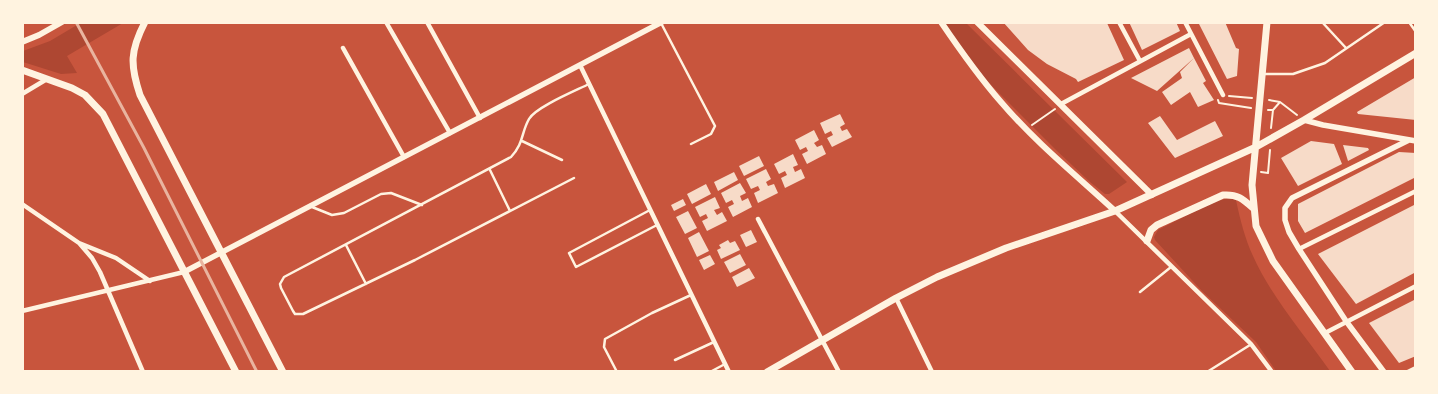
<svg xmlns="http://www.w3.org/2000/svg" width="1438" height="394" viewBox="0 0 1438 394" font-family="'Varela Round',sans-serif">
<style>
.green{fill:#ae4732}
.building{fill:#f7dbc8}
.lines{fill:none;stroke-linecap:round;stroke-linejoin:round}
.path{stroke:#fff3e0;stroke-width:2}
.service{stroke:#fff3e0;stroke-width:2.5}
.minor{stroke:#fff3e0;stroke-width:4.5}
.tertiary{stroke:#fff3e0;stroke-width:5.5}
.secondary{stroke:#fff3e0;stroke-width:6}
.primary{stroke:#fff3e0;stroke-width:7}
.rail{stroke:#e9b49f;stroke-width:3}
</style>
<rect width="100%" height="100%" fill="#c8553d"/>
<!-- green -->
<path class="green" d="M82,22l41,1 -56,33 10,17 -16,1 -38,-12v-11l27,-10z
M944,23h22l161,159 -18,12h-4l-15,-12 -34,-32 -70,-70z
M1229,198l7,2c4,19 9,39 17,56 19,42 51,78 77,115h-54l-20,-29 -54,-51 -47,-51 -1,-3 4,-7 55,-28z"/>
<!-- building -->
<path class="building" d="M1003,22l104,1 17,37 -46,22 -2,-3 -29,-15 -19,-14z
M1129,22h47l4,9 -38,19z
M1198,22h27l11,26 3,1 -2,27 -10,3z
M1189,48l5,10 -37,33 -26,-13z
M1194,58l12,23 -3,2 11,17 -16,7 -8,-15 -19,13 -9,-13 20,-14 -2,-6z
M1416,77v43l-58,-6 -1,-2z
M840,114l5,10 -5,3 2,4 5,-2 5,8 -20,10 -5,-9 6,-3 -2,-4 -6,3 -5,-11z
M1160,116l17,24 38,-19 8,15 -48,22 -27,-35z
M814,130l5,10 -5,3 3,4 5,-2 4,9 -19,10 -5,-10 6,-3 -2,-4 -6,3 -5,-10z
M1311,141l23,3 8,20 -44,22 -17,-28z
M1343,145l25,3 1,2 -21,11z
M1399,152l17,1v24l-111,56 -7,-12v-17z
M793,154l5,11 -5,2 2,5 6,-3 4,9 -20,10 -4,-10 6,-3 -2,-4 -6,3 -5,-10z
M759,156l5,10 -20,10 -5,-10z
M766,169l5,10 -5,3 2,4 6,-2 4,9 -20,10 -4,-10 6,-3 -2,-4 -7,3 -5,-10z
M734,172l4,8 -20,11 -4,-9z
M740,183l6,10 -6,3 2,5 6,-3 4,9 -19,10 -5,-10 6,-3 -2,-4 -6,3 -5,-10z
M706,184l5,10 -19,10 -5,-10z
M715,197l5,11 -6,2 3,5 5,-3 5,9 -20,10 -5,-10 6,-3 -2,-4 -6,3 -5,-10z
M683,199l3,6 -12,6 -3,-6z
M1416,204v68l-60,32 -38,-50z
M688,211l9,17 -12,6 -9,-17z
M751,230l6,12 -11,5 -6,-12z
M699,232l10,19 -12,6 -9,-19z
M728,240l2,3 5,-2 5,9 -19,9 -4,-9 4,-2 -2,-3z
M740,254l6,11 -16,8 -6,-11z
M710,255l5,9 -11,6 -5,-10z
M749,268l6,10 -18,9 -5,-10z
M1416,299v57l-17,7 -30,-40z"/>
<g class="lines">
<!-- path -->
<path class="path" d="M1229,96l23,2
M1218,100l1,3 32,5
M1269,100l11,2 17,13
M1268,110h5l-2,18
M1273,110l7,-8
M1032,125l23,-16
M1261,172l7,1 2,-23"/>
<!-- service -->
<path class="service" d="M1322,22l24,26
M1409,22l7,10
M661,23l54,103 -4,8 -20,10
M1264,74h29l32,-11 60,-41
M522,141l40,19
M490,170l20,41
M574,178l-159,82 -112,54h-8l-2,-3 -12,-23 -1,-4 4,-7 227,-120c13,-14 10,-24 18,-38 7,-12 46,-28 60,-35
M312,207l20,8 12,-2 37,-19 10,-1 31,12
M650,210l-81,43 7,14 81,-42
M346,245l20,39
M1140,292l31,-25
M675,360l39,-18
M617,372l-13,-25 1,-8 47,-26 39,-18
M710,372l15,-8
M1207,372l43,-27"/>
<!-- minor -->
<path class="minor" d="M386,22l64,111
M427,22l53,96
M1119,22l21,39
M1185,22l38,73
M343,48l61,109
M580,65l149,307
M22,94l25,-15
M1061,104l130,-70
M22,204l57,39 37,15 34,23
M1115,211l136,133 21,28
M758,219l81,153
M80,244l12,14 8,14 43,100
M1299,249l117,-58
M896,298l36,74
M22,311l162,-39
M1325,333l91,-47
M1408,372l8,-4"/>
<!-- tertiary -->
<path class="tertiary" d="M1304,120l19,5 93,16
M184,272l478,-250
M1384,372l-38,-51 -47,-72 -10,-17 -4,-12v-12l7,-10 117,-58"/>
<!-- secondary -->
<path class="secondary" d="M941,22c19,28 38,55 60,80 34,40 76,74 114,109
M977,22l175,173
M22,42l17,-7 23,-13"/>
<!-- primary -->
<path class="primary" d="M145,22c-15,29 -15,43 -5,73l143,277
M1267,22l-15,163 4,41 17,35 79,111
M22,70l50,18 13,7 18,19 133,258
M1147,241l4,-11 6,-5 66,-30c15,-1 20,4 30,13
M767,372l129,-74 41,-21 69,-29 109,-37 141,-64 48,-27 112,-67"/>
<!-- rail -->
<path class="rail" d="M76,22l68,126 113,224"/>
</g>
<!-- border -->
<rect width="1438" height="394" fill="none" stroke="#fff3e0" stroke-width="48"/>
</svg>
